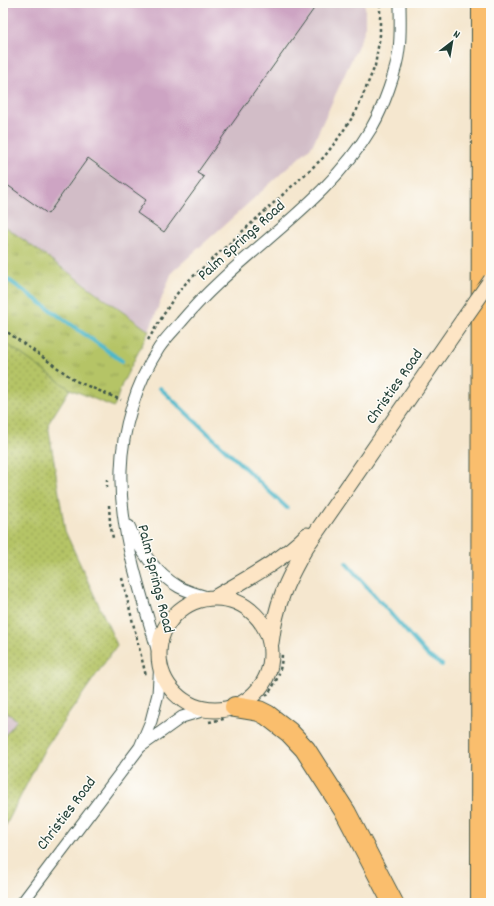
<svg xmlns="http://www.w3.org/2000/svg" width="494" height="906" viewBox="0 0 494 906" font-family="Dekko,sans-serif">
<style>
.industrial{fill:#d2bdc7}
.grass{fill:url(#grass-dots);stroke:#6a804d}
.park{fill:url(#park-tufts);stroke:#6a804d}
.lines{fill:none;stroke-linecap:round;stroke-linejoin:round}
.stream{stroke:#4db8ca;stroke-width:4}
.building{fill:#cda4c3}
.minor-casing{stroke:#3f564b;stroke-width:13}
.secondary-casing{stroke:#3f564b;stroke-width:17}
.motorway-casing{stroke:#3f564b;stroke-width:22}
.path{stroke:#3f564b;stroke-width:2.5;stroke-dasharray:3 3;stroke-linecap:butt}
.minor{stroke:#fff;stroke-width:11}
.secondary{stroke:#fde5c5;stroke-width:15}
.motorway{stroke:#fabe6d;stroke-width:20}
.secondary-bridge-casing{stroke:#3f564b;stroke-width:17;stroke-linecap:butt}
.secondary-bridge{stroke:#fde5c5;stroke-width:15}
.labels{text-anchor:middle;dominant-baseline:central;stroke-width:3;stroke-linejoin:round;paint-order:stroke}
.street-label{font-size:16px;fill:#1f3d34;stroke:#fdfcf7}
</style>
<defs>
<pattern id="grass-dots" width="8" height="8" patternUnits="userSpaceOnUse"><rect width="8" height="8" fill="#b5c466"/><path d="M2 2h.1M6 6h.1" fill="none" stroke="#93a055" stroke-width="1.8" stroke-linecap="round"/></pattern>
<pattern id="park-tufts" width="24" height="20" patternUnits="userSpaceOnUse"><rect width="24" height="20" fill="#b5c466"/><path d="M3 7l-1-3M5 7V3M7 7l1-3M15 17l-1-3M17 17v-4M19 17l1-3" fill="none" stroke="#93a055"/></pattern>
</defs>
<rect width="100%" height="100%" fill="#fdfcf7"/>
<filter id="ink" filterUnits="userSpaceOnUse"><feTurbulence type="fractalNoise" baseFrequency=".025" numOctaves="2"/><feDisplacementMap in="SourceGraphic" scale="8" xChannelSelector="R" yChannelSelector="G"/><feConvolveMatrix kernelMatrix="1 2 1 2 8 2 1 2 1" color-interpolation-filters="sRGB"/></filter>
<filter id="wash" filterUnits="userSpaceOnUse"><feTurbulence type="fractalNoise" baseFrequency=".012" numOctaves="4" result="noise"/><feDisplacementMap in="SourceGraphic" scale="16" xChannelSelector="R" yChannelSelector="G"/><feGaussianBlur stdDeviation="0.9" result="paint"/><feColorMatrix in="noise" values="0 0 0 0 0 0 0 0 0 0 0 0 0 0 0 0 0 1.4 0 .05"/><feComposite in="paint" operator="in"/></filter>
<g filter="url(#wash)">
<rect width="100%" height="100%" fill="#f5e7cf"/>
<!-- industrial -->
<path class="industrial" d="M3,3h362v27l-53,116 -140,126 -23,59 -146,-106z
M3,709l14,11 -14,18z"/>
<!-- grass -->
<path class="grass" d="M3,341l67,48 -22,35 17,107 52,114 -72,103 -42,83v-93l14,-18 -14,-11z"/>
<!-- park -->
<path class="park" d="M3,225l146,106 -27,53 -8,23 -44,-18 -67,-48z"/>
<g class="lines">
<!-- stream -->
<path class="stream" d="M3,276l119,85
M160,388l127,120
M346,563l82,93 14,9"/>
</g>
<g id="blocks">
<!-- building -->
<path class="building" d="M3,3h315l-121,170 7,4 -40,55 -27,-19 9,-13 -58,-42 -40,56 -45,-32z"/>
</g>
</g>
<g filter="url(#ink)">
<use href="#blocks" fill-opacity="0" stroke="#3f564b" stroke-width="1"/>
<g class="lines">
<!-- minor casing -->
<g class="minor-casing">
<path id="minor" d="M129,526c10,23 27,48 50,61 9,5 21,8 32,11
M159,656c-17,-61 -40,-121 -38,-186 1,-40 15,-87 38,-122 6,-9 14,-17 22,-26 58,-70 144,-115 191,-195 11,-19 25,-57 27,-78 2,-15 1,-31 1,-46
M140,747l42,-30 23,-7
M22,903l118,-156 11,-26 7,-27 2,-32"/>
</g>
<!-- secondary casing -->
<g class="secondary-casing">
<path id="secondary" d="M159 654a56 56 0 1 1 112 0a56 56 0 1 1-112 0Z
M214,598c32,-19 66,-36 93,-63
M271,643c5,-40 15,-61 35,-96l157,-227"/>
</g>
<!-- motorway casing -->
<g class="motorway-casing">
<path id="motorway" d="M235,707l24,4 8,4 22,17 16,17 41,64 47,90
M481,903l1,-900"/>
</g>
<!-- path -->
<path class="path" d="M3,329l73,52 45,19
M148,340l27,-44 11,-13 138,-126 13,-17 19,-28 19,-46 5,-31v-32
M107,479v11
M109,505l1,18 3,15
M122,578l24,98
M266,696c11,-13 16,-27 16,-44
M209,722l15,-3"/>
<!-- minor -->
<use href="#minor" class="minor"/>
<!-- secondary -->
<use href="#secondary" class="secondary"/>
<!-- motorway -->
<use href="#motorway" class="motorway"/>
<!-- secondary-bridge casing -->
<g class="secondary-bridge-casing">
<path id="secondary-bridge" d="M463,320l28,-40"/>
</g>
<!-- secondary-bridge -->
<use href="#secondary-bridge" class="secondary-bridge"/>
</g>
</g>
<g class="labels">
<!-- street labels -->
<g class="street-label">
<text transform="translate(242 241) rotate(-42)">Palm Springs Road</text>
<text transform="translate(395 387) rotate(-55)">Christies Road</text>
<text transform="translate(155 579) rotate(76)">Palm Springs Road</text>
<text transform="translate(67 814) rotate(-53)">Christies Road</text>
</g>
</g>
<!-- margin -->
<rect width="494" height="906" fill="none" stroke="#fdfcf7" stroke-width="16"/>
<!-- north arrow -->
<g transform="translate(452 42) rotate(31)" stroke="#fdfcf7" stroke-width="3" paint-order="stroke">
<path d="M0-3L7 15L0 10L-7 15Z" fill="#1f3d34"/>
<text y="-6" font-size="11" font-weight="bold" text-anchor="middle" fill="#1f3d34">N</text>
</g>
</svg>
